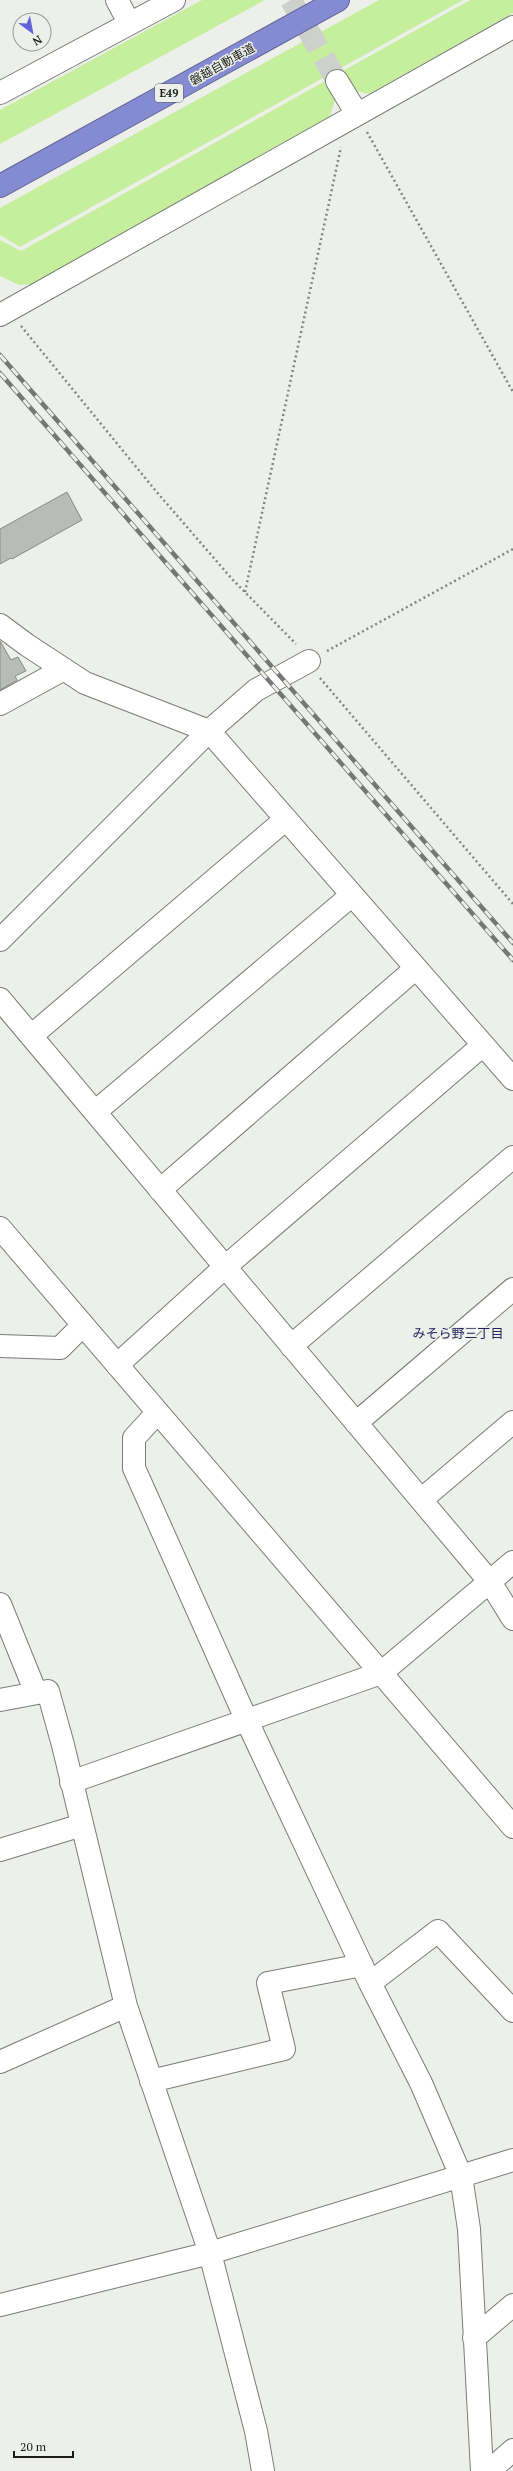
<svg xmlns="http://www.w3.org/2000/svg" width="513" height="2471" viewBox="0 0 513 2471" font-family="'PT Serif','Noto Sans JP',serif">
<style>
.green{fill:#c6ef9d}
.building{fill:#b9bcb6;stroke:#888a85}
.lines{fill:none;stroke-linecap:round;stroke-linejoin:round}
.minor-tunnel{stroke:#ced0cb;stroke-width:22;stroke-dasharray:22 11;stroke-linecap:butt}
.minor-casing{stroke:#797c77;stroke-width:24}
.highway-casing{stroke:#5f6492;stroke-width:24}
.path{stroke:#828480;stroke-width:2.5;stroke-dasharray:2 3;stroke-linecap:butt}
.minor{stroke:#fff;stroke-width:22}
.highway{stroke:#848bd2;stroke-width:22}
.rail-casing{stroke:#757773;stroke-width:4.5}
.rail{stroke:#edf0ea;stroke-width:3;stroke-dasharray:9;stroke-linecap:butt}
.labels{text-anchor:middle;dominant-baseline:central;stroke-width:3;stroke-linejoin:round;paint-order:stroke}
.shield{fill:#edf0ea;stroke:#5a5c58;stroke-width:1}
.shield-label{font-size:11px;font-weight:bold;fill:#1b1c1a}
.street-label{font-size:12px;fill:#1b1c1a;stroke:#edf0ea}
.neighbourhood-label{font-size:13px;fill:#25245e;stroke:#edf0ea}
</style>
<rect width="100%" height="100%" fill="#edf0ea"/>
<!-- green -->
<path class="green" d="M202,0h63l-265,144v-34z
M379,0h84l-443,247 -20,-12v-27z
M470,0h43v13l-144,81 -17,-4 -11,-18z
M327,80l9,17 -6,19 -298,168 -13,1 -19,-9v-36l21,11z"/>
<!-- building -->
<path class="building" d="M67,492l15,28 -70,39 -1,-1 -11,6v-35z
M0,641l11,19 7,-3 8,14 -11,5 2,4 -17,10z"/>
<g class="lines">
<!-- minor-tunnel -->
<path class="minor-tunnel" d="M291,0l46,81"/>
<!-- minor casing -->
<g class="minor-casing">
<path id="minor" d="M117,0l12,23
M337,81l20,33
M0,93l174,-93
M0,315l513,-288
M0,625l27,20 58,38 124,48 304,348
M0,704l64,-35
M0,940l209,-209 47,-41 53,-29
M0,999l490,583 23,37
M31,1036l255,-217
M95,1112l257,-217
M160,1190l256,-222
M0,1228l513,599
M0,1346l60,2 23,-23
M291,1346l222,-189
M117,1365l108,-98 258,-222
M157,1413l-23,25v30l113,253 123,262 51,100 40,93 8,53 13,242
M356,1423l157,-134
M421,1500l92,-78
M0,1604l36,89
M0,1700l48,-9 15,54 63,261 84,247 46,178 7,40
M71,1782l310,-109 132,-111
M0,1850l82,-25
M370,1983l68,-52 75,80
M0,2062l126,-56
M151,2081l133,-32 -16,-66 94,-18
M0,2305l210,-52 303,-93
M474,2338l39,-33
M489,2471l24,-21"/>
</g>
<!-- highway casing -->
<g class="highway-casing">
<path id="highway" d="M0,186l338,-186"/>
</g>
<!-- path -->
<path class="path" d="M367,132l146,260
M21,326l134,164 77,89 64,65
M245,592l96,-445
M327,651l186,-102
M320,678l193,226"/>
<!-- minor -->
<use href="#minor" class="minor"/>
<!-- highway -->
<use href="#highway" class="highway"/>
<!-- rail casing -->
<g class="rail-casing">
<path id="rail" d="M0,355l513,588
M0,373l513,587"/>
</g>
<!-- rail -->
<use href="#rail" class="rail"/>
</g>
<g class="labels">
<!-- shield labels -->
<rect class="shield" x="155" y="84" width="28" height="18" rx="3"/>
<g class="shield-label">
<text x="169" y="93">E49</text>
</g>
<!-- street labels -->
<g class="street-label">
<text transform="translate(222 64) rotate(-29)">磐越自動車道</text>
</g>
<!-- neighbourhood labels -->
<g class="neighbourhood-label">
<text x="458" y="1333">みそら野三丁目</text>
</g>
</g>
<!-- north arrow -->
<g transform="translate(32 32) rotate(148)"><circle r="19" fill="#edf0ea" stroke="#999b97"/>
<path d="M0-3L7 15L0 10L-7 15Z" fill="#6262db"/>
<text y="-6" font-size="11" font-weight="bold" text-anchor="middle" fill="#1b1c1a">N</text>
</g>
<!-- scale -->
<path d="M14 2451v6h59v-6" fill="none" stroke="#1b1c1a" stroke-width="2"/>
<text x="20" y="2451" font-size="12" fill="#1b1c1a" stroke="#edf0ea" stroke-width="3" paint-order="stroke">20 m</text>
</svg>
